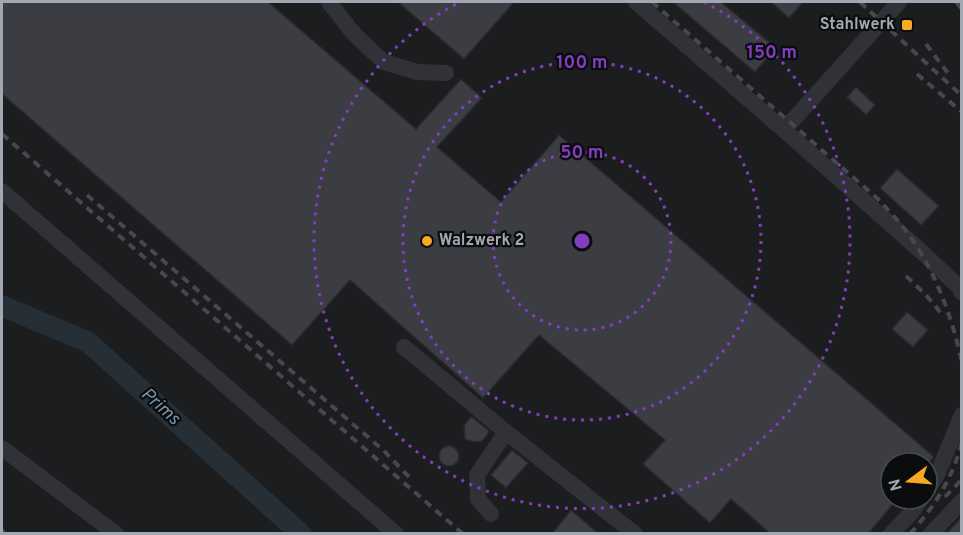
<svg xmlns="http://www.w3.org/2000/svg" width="963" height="535" viewBox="0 0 963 535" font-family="Overpass,sans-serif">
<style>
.built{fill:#1c1d1f;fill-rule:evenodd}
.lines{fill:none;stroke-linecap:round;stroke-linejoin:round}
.river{stroke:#272f36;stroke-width:21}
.building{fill:#3c3d42;stroke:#2a2a2e;stroke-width:1.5}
.minor{stroke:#313237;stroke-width:16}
.rail{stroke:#46484e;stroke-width:4;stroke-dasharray:8 6;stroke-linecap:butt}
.ring{fill:none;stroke:#813ebd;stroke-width:3;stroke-dasharray:3 6}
.poi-dot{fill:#f6a924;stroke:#0b0c0d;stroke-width:2}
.labels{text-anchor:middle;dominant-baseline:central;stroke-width:4.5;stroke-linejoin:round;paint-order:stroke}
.poi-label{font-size:16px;font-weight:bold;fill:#a1a7b3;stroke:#0b0c0d;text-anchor:end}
.water-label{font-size:18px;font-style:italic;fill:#7697b0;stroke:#0b0c0d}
.centre{fill:#813ebd;stroke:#0b0c0d;stroke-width:3}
.ring-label{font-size:18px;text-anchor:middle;font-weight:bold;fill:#813ebd;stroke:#0b0c0d;stroke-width:4.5;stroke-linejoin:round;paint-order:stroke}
</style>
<rect width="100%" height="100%" fill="#101012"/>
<!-- built -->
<path class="built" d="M2,2h959v531h-959zM891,463h36v36h-36z"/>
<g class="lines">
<!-- river -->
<path class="river" d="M2,306l86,36 213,192"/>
</g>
<!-- building -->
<path class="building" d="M2,2h266l148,127 45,-50 21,19 -45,49 64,55 58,-67 374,321v2l-5,5h-37v36h6l-29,35h-97l-40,-35 -21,24 -67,-59 22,-24 -126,-105 -56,63 -133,-118 -58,65 -290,-251z
M398,2h116l-50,57z
M673,2h48l55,46 -21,24z
M771,2h32l-14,16z
M856,87l19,18 -9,10 -19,-18z
M897,169l42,37 -18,19 -41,-37z
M907,312l21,18 -15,17 -21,-18z
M472,417l17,14 -2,4 -5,6 -8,1 -9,-3 -1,-13 5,-7z
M439 456a10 10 0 1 1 20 0a10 10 0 1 1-20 0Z
M512,450l16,13 -22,25 -15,-13z
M571,510l28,24h-47z
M962,517v17h-16z"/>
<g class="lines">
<!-- minor -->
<path class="minor" d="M329,2l25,32 30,28 33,10 29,1
M636,2l148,128 115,-128
M784,130l139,123 36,34 3,6
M2,191l394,343
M404,347l102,85 129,102
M2,448l114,86
M927,490l10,-15 25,-60
M491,514l-13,-15 -1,-24 29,-43
M891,534l21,-22 9,-13
M931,534l31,-33"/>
<!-- rail -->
<path class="rail" d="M652,2l226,197c8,9 17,18 25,28 30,38 49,88 59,136
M860,2l102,94
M956,2l6,7
M926,44l24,32
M917,74l45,38
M2,134l461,400
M87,195l296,255 30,31
M906,276c14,13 27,25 37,41
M945,497l17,-18
M2,530l2,4
M910,534c25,-28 43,-56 52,-93"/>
</g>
<!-- distance rings -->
<g class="ring">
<circle cx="582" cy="241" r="89"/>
<circle cx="582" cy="241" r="179"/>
<path d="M704 2A268 268 0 1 1 460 2"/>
</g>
<!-- markers -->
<g class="poi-dot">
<rect x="901" y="19" width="12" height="12" rx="3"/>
<circle cx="427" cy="241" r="6"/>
</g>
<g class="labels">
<!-- poi labels -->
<g class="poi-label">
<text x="895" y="25">Stahlwerk</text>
<text x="439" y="241" text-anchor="start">Walzwerk 2</text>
</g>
<!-- water labels -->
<g class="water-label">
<text transform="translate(160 407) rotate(42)">Prims</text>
</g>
</g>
<circle cx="582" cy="241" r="9" class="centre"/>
<g class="ring-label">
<text x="772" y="58">150 m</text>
<text x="582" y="68">100 m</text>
<text x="582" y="158">50 m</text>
</g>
<!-- border -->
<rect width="963" height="535" fill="none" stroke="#a1a7b3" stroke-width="6"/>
<!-- north arrow -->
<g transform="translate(909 481) rotate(254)"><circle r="28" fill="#0b0c0d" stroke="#474a4f" stroke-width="1.5"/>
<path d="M0-4.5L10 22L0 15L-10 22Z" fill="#f6a924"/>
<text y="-9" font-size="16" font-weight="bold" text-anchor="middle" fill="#a1a7b3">N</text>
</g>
</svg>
